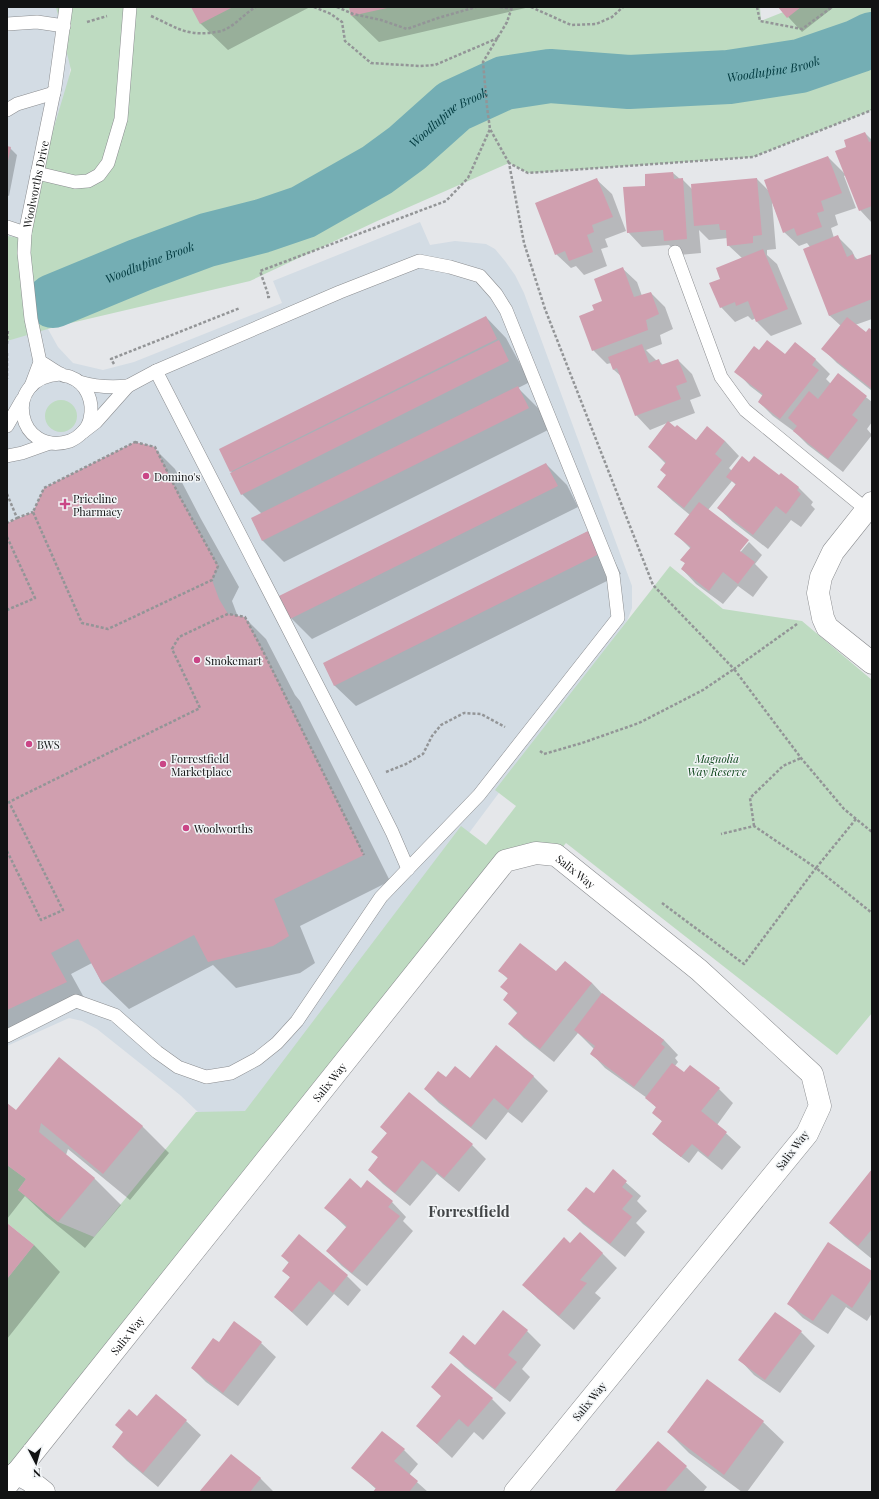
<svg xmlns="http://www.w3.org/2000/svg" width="879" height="1499" viewBox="0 0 879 1499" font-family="'Playfair Display',serif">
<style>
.built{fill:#d3dce4}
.green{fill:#bedbc1}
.shadow{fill:#0003}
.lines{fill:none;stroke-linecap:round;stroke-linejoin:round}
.river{stroke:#74aeb4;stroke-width:54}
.building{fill:#d09faf}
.service-casing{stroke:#8b8d90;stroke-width:14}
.minor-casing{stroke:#8b8d90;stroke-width:23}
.path{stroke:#939597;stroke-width:2.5;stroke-dasharray:3 2;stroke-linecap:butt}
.service{stroke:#fff;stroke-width:13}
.minor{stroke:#fff;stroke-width:22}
.poi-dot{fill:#ca4586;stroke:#f2f5f7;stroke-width:1.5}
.labels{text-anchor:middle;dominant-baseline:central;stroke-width:3;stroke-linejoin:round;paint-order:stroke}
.street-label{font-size:11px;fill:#111213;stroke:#f2f5f7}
.poi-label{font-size:11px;fill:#111213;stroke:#f2f5f7;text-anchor:start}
.park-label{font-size:11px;font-style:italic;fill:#0f471c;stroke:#f2f5f7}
.water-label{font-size:12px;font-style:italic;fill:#00393e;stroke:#f2f5f7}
.district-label{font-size:15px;font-weight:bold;fill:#424547;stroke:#f2f5f7}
</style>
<rect width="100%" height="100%" fill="#e5e7ea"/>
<!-- built -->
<path class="built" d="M7,7h72l-38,266 7,56 10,18 15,16 30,7 31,-8 148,-59 -9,-22 147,-59 10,23 25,-4 31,3 9,5 10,12 10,14 9,18 108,293v22l-5,13 -392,526 -55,-52 -83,-66 -15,-8 -13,-3 -62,28z"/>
<!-- green -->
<path class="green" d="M56,7h704l1,14 35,-14h76v103l-119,47 -225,16 -19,-10 -134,59 -125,59 -192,45 -51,15v-105l14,2 50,-168z
M45 416a16 16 0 1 1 32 0a16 16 0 1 1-32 0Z
M670,566l53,43 79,12 70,59v333l-35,42 -271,-212 -10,12 -51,6 -489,612 -9,-8v-186l27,-34 -27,-22v-58l19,14 -8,11 40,32 36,15 102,-125 49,-1 216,-285 25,19 30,-39 -21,-16z"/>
<!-- shadow -->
<path class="shadow" d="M192,7h118l-82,43 -27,-26z
M350,7h180l-151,35 -27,-26z
M779,7h55l-32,25z
M865,133l7,7v83l-12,-13 -14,-35 -2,1 12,32 -21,7 3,10 -7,3 3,10 4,-1 14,14 3,6 3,3 14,-5v64l-17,6 11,9 6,-4v61l-35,-28 -14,-14 18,-23 -12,-11 -19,-68 -3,-4 -8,3 -15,-14 -12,-30 4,47 -9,1v5l10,9 25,60 -31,12 -14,-14 -1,-4 -4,2 -4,-4 -13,6 -14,-15v-28l21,-21 -14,-13v-7l-19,2 -10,-10 2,23 -22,2 -10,-10 -27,2 -14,-15 18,-46 27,-13 7,6h2l10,10 65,-10 12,12 59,-34 18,18 1,-28z
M7,147l3,1 7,7 -8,41 -2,-1z
M597,180l15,14 14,37 -21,8 3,8 -7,2 6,17 -23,9 -8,-9 -5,2 -15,-14z
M622,268l15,14 5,14 9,-3 14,14 8,22 -13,6 2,9 -16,6 11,11 1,-1 5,5 15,-5 14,14 9,22 -11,4 5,13 -27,10 28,19 29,-1 14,15 -10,12 3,3 18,-8 29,14 2,-3 18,14 14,14 -2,3 4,4 -14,18 -10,-7 -23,29 -35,-27 -15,-14 18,-23 -4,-4 -24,29 40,31h-2l-10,13 2,1 11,-13 13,13 -7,9 13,13 -15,20 -15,-11 -15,18 -27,-20 -14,-15 4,-5 -4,-4 9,-11 -15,-15 14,-19 -17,-14 -15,-14 9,-12 -1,-11 -17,-17 18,-24 -17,7 -14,-15 -14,-38 -8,-7 -3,-7 -4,1 -14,-14 2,-40 8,-8z
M486,317l20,21 24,44 -12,6 20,20 12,21 -266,133 -21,-21 -11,-22 10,-5 -20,-20 -11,-23z
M795,343l21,17 14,14 -4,5 5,5 7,-9 34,27v20l-5,7 5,6 -29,37 -35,-27 -13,-13 -22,-16 -14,-14 4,-6 -13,-10 -14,-15 24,-20 25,5z
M154,448l21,21 26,50 38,68 -7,14 6,16 7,1 21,21 29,56 5,6 90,180 -90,45 15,37 -15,10 -64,15 -23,-23 -84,44 -27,-26 -10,-20 -21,11 16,29 -70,33 -10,-10v-502l26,-11z
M546,464l21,21 11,22 -266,132 -21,-21z
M589,531l21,21 11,22 -265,132 -21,-20 -11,-22z
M500,971l57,2 35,10 14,15 58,42 14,15 -3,3 3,4 -3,4 9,8 35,15 14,14 -16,22 24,22 -19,23 -24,-19 -9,12 -29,-22 -7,-7 10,-12 -10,-9 4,-5 -10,-10 -42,-30 -14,-15 3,-4 -16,-16 -24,29 -30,-24 -14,-14 8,-10 -14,-14 5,-6 -7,-7 6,-8z
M496,1047l38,30 14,14 -26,32 -14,-11 -22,28 -47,-37 -14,-14 21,-10h24z
M7,1104l9,7 126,15 27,27 -39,47 -62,-51 -2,6 28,23 27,27 -36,43 -39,-32 -21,-20 -18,23z
M381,1127l91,18 14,14 -27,33 -22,-18 -27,32 -27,-22 -14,-14 10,-12 -6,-6 15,-18z
M872,1170v89l-27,-22 -15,-14z
M613,1171l28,25 -4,5 10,10 -11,12 9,9 -20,25 -42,-33 -14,-14 25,-16z
M362,1189l30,13 14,15 -3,4 10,10 -46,55 -25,-20 -15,-15 20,-23 -21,-20z
M7,1224l27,21 26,27 -53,67z
M570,1244l32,9 15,15 -22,25 6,5 -27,32 -36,-31 -14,-14z
M282,1256l65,20 14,14 -13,16 -14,-12 -27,32 -32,-29 16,-19 -8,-7 6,-8z
M872,1273v40l-5,8 -21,-14 -18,27 -25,-16 -14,-14z
M527,1331l14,14 -19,24 8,8 -20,25 -45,-35 -15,-15z
M801,1332l14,14 -35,47 -26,-18 -14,-15z
M261,1343l15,14 -38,49 -32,-24 -14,-14 27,-24z
M492,1399l14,14 -23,27 -9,-8 -22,26 -35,-32z
M137,1417l49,4 15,14 -43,52 -31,-26 -14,-14z
M763,1422l21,20 -37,50h-5l-53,-39 -21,-21z
M404,1450l14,14 -9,11 19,17h-54l2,-3 -23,-21z
M231,1455l30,24 13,13h-73z
M686,1467l21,20 -4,5h-88z"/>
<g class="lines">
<!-- river -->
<path class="river" id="s1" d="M53,301l87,-36 67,-25 55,-14 41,-14 74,-42 30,-22 47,-42 50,-23 46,-7 79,6 100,-5 71,-11 58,-20 14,-7"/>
</g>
<!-- building -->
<path class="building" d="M191,7h42l-33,17z
M349,7h38v1l-36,8z
M778,7h23l-14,11z
M865,132l4,10 3,-1v65l-13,5 -24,-60 11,-4 -2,-7z
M7,146l4,1 -3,14h-1z
M828,156l14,37 -21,8 3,10 -7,2 5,14 -25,9 -3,-8 -11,5 -19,-53z
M673,172l1,7 9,-1 4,61 -23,2 -1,-11 -36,3 -4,-46 22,-1v-12z
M597,178l16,39 -21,8 2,7 -7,3 6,17 -24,9 -4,-10 -10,4 -20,-52z
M757,178l5,57 -9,1v7l-26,3 -1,-16h-6l-1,-6 -25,2 -3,-42z
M838,235l9,22 6,-3 2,6 17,-6v45l-43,17 -26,-67z
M763,249l25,60 -32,13 -8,-21 -12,5 -1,-4 -15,6 -11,-25 11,-4 -4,-11z
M623,267l11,30 17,-5 8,22 -13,6 2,10 -56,21 -13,-35 15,-6 -2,-5 10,-4 -8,-22z
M486,316l11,23 -267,133 -11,-23z
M847,317l19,15 3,-4 3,2v59l-51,-40z
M499,340l10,21 -268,134 -11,-22z
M767,340l18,14 10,-12 21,17 -4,6 7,5 -39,49 -22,-17 5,-8 -29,-22 20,-26 5,4z
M642,344l7,19 10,-4 2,6 17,-6 9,23 -11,4 5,13 -46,17 -18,-48 -4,2 -5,-13z
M838,373l29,23 -15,19 6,5 -30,39 -35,-28 4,-5 -9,-8 21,-27 9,8z
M518,386l11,22 -267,133 -11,-23z
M668,421l7,6 2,-2 19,15 11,-14 18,15 -10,13 7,6 -38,48 -27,-21 9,-12 -6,-5 6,-8 -18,-15z
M135,442l20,5 25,50 38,69 -6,14 7,19 9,15 17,3 18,34 101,204 -90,44 15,37 -16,10 -65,16 -14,-27 -92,48 -24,-44 -27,14 16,29 -60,28v-487l26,-11 11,-24z
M742,456l7,6 5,-6 25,19 2,-2 18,14 -2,3 4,4 -15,20 -10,-8 -23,29 -36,-27 19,-24 -10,-7z
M546,463l12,23 -268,133 -11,-23z
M699,502l50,38 -9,11 15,11 -17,22 -15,-12 -14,19 -28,-22 4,-6 -5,-3 11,-13 -17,-13z
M590,530l11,23 -267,133 -11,-23z
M520,943l36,28 9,-10 27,22 -52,66 -32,-25 10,-12 -15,-12 5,-7 -8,-6 8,-9 -10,-7z
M602,993l62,47 -3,4 4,3 -31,40 -44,-33 5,-8 -21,-16z
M496,1045l38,31 -26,34 -14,-12 -23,29 -47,-38 14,-18 8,6 9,-11 15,12z
M59,1057l84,69 -40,48 -62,-51 -2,9 56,46 -37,44 -40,-32 8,-11 -19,-14v-62l9,7z
M672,1063l12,9 6,-7 30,23 -19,23 26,21 -19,25 -16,-13 -11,13 -29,-23 10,-13 -10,-8 4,-6 -11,-9z
M409,1092l64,52 -29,34 -22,-18 -27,33 -27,-23 10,-13 -7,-5 16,-19 -7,-6z
M613,1169l14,12 -5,6 11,9 -11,13 10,8 -22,27 -43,-34 19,-23 8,6z
M872,1169v60l-14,17 -29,-23z
M350,1178l11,10 6,-8 26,21 -5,6 12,9 -48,57 -26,-22 21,-25 -23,-18z
M7,1223l27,22 -27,34z
M580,1232l23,21 -23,27 7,3 -28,33 -37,-31 42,-48 6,6z
M299,1234l49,41 -15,18 -14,-12 -27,31 -18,-15 16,-20 -8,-6 7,-9 -8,-6z
M828,1242l44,29v7l-20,30 -20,-14 -19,27 -26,-17z
M503,1310l25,20 -20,25 9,7 -22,27 -46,-36 14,-18 12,10z
M775,1312l27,19 -37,49 -27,-20z
M234,1321l28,21 -39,51 -32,-25 22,-30 6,4z
M451,1363l42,35 -25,29 -9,-8 -22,25 -21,-18 25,-30 -10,-9z
M707,1379l57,42 -40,54 -57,-43z
M156,1394l31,26 -44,53 -31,-26 11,-15 -8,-7 14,-16 8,7z
M382,1431l23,18 -11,12 24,20 -9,11h-36l3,-4 -25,-20z
M658,1441l29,25 -21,24 3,2h-55z
M231,1454l30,24 -11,14h-51z"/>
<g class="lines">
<!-- service casing -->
<g class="service-casing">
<g id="service">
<path d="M7,24l30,-2 27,4"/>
<path d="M7,110l10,-6 37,-11"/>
<path d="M37,173l38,9 13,-1 11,-6 9,-12 13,-44 9,-112"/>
<path d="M7,227l18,6"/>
<path d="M675,252l46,125 24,33 122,100"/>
<path d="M40,362c8,3 13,9 21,12 2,2 6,2 9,3 17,6 24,25 20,42 -2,10 -11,18 -20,22 -52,17 -70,-63 -10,-67"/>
<path d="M156,371l210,409 26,52 16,37"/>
<path d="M79,382c17,5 31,6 49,4"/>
<path id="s2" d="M31,386l9,-24 -9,-43 -7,-66 1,-20 30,-146 11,-80"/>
<path d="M7,426l15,-26"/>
<path d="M7,456l15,-3 28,-10"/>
<path d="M7,1036l69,-35 39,14 42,37 21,15 28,10 25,-4 26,-14 20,-16 20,-22 84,-124 98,-102 139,-177 -5,-43 -107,-265 -10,-16 -16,-18 -30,-9 -31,-6 -79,31 -184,79 -28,15 -32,36 -13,10"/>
</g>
</g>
<!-- minor casing -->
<g class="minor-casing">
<g id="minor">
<path d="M872,503l-39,49 -12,25 -3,16 5,25 4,9 45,36"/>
<path d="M16,1473l13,7 15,12"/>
<path id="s3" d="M7,1485l498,-624 31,-8 20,2 143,115 113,104 8,32 -13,28 -292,358"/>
</g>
</g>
<!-- path -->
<path class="path" d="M314,7l17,7 11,8 3,19 26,22 49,3 15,-1 63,-27
M337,7l16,7 28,6 26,9 31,-11 38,-11
M500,7l12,2
M531,7l40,18 25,-1 16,-7 11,-10
M757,7l3,14 42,8 30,-22
M151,16c23,10 32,19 58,17 5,-1 11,-1 15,-3 13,-6 21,-17 32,-23
M87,22l20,-6
M509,163l-19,-34 -3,-22 -4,-45 24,-40 5,-15
M267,297h2l-9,-26 186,-70 22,-23 22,-49
M7,344l1,-15
M7,353v26
M114,364l-3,-5 129,-51
M135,442l20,5 25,50 38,69 -6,14 -104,49 -26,-6 -49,-111 11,-24z
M7,494l10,24 -10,5
M17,518l16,-6
M7,537l28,61 -28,12
M797,624l-63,45 -81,-84 -108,-276 -21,-66 -15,-80 19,10 225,-16 119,-47
M540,751l4,3 38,-11 57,-20 64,-33 31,-21 67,89 43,51 28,23
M386,772l20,-8 17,-10 9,-18 9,-11 23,-12 17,1 24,13
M856,819l-40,49 56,45
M754,826l-4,-28 33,-32 18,-8
M7,851l34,69 22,-10 -54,-108 191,-94 -28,-59 7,-12 42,-20 7,-3 17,3 18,34 101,204
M662,903l82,61 72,-96 -62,-42 -33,8"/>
<!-- service -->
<use href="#service" class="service"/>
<!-- minor -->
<use href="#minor" class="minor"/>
</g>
<!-- markers -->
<g class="poi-dot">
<circle cx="146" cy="476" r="4"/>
<path d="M63 498h4v4h4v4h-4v4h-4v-4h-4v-4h4z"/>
<circle cx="197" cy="660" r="4"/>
<circle cx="29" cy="744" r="4"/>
<circle cx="163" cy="764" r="4"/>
<circle cx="186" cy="828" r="4"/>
</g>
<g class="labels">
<!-- street labels -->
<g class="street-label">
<text stroke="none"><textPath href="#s2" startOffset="206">Woolworths Drive</textPath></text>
<text stroke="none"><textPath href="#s3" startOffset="876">Salix Way</textPath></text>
<text stroke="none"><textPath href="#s3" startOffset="516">Salix Way</textPath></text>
<text transform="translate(792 1150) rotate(-53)">Salix Way</text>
<text stroke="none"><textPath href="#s3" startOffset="192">Salix Way</textPath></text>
<text transform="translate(589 1401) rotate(-51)">Salix Way</text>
</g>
<!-- poi labels -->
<g class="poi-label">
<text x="154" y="476">Domino's</text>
<text x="73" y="498">Priceline<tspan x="73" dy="13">Pharmacy</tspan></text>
<text x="205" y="660">Smokemart</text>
<text x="37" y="744">BWS</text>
<text x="171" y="758">Forrestfield<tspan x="171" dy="13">Marketplace</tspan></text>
<text x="194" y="828">Woolworths</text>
</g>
<!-- park labels -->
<g class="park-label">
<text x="717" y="758">Magnolia<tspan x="717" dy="13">Way Reserve</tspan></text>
</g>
<!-- water labels -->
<g class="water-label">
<text stroke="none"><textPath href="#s1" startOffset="777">Woodlupine Brook</textPath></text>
<text stroke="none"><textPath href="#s1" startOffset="440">Woodlupine Brook</textPath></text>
<text stroke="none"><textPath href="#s1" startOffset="104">Woodlupine Brook</textPath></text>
</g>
<!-- district labels -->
<g class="district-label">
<text x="469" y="1211">Forrestfield</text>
</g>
</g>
<!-- border -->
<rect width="879" height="1499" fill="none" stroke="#111213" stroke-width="16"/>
<!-- north arrow -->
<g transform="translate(36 1463) rotate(174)" stroke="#f2f5f7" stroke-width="3" paint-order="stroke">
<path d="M0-3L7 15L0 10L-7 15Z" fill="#111213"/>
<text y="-6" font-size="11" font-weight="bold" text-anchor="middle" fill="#111213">N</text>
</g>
</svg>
